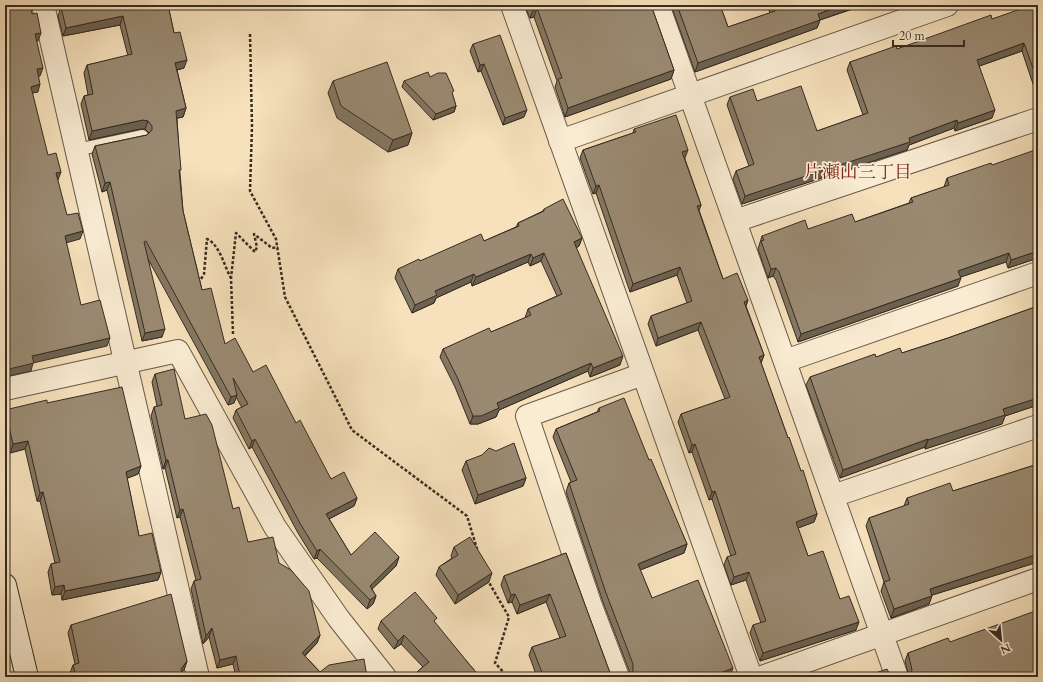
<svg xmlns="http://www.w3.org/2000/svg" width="1043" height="682" viewBox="0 0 1043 682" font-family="Cardo,'Noto Serif JP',serif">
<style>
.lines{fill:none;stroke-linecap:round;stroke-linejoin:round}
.lane-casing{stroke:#665948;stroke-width:14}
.street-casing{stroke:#665948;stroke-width:24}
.secondary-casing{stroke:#362c22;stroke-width:24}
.path{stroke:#362c22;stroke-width:2.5;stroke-dasharray:3 2;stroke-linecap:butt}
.lane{stroke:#f9ecd3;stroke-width:12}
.street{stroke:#f9ecd3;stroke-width:22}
.secondary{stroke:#f9ecd3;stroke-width:22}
.wall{fill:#847762;stroke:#362c22}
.shaded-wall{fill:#6c6150;stroke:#362c22}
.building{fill:#9a8a72;stroke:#362c22}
.labels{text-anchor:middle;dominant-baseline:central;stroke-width:3.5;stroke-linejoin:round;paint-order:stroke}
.neighbourhood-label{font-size:18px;fill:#7a1f14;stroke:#f9ecd3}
</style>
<rect width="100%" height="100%" fill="#f6e1bc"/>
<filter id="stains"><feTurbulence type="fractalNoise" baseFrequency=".005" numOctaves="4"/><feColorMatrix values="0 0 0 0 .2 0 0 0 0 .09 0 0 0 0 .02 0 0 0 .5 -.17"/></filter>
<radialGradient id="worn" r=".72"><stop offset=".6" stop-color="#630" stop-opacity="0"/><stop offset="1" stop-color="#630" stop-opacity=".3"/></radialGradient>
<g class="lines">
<!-- lane casing -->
<g class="lane-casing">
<path id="lane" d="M76,150l66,-14"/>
</g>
<!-- street casing -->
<g class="street-casing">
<path id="street" d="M43,5l155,672
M512,5l239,672
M658,5l239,672
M560,141l387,-136
M735,221l303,-102
M785,361l253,-88
M5,389l173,-38 97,176 64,92 46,58
M833,496l205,-70
M618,677l-27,-71 -64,-190 116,-42
M762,677l276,-98"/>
</g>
<!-- secondary casing -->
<g class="secondary-casing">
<path id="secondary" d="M5,585l22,92"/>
</g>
<!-- path -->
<path class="path" d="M250,34l2,92 -2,65 26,48 9,58 67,133 115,86 11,36
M201,279l3,-5 3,-35c13,6 17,27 24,39
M233,334l-2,-56 5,-45 19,19 2,-5 -3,-13 18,14 6,-1
M487,579l22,38 -14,46 13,14"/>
<!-- lane -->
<use href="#lane" class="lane"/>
<!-- street -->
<use href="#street" class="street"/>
<!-- secondary -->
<use href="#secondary" class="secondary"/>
</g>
<!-- wall -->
<path class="wall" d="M66,5h102l6,28 10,35 -7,2 9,38 -3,9 -6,1 3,55 3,38 19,79 23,54 28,28 43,51 35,56 26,19 -3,8 -25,13 22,36 48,2 -3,9 -24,23 4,7 -3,8 -6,5 -50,-51 -3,1 -16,-26 -46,-86 -3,2 -16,-31 3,-8 6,-3 -1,-1 -5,-9 -2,6 -6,2 -80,-146 14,78 -20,4 -35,-151 -5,2 -10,-38 3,-8 52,-11 2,-2 -4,-4h-5l-51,11 -8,-36 3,-8 4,-1 -4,-22 3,-8 41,-9 -8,-31 -57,11 -5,-20 3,-9 5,-1z
M524,5h127l23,65 -3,9 -106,38 -10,-30 2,-6 -23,-64 -4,1z
M671,5h49l8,22 42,-14 -3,-8h106l-10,3 -1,-2 -42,14 -3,8 -122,44z
M1038,5v94l-16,-48 -43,15 13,52 -37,13 -1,-3 -45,17 -2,5 -165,54 -9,-25 3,-8 13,-5 -22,-61 3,-8 27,4 60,30 46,-16 -16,-45 3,-8 47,-13z
M473,44l51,73 -21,8 -22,-54 -3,1 -8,-21z
M430,77l22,17 4,12 -2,6 -21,8 -31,-33 2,-6z
M333,81l79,52 -4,12 -20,7 -51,-34 -9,-25z
M634,129l51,29v1l16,46 -2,5 24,69 25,21 -2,6 18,49 -3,8 27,75 29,76 -3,8 -16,6 10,28 32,43 16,31 -96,31 -10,-28 3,-8 8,-2 -15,-43 -15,5 -7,-20 3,-8 4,-1 -19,-57 -3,1 -17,-48 -3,1 -11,-31 3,-8 44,-15 -27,-69 -42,16 -8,-22 3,-8 36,-13 -10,-28 -47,17 -34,-99 -3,1 -13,-36 3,-8 50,-17z
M947,178l91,80 -30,10 -2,-6 -46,15 -2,9 -160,56 -22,-62 -3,-4 -5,2 -10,-29 4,-13 93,-14 54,-19 2,-5 33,-11z
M544,209l38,29 -3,8 -3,2 44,117 -30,12 -2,-6 -89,39 -3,7 -18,7h-8l-15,-37 -15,-30 3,-8 48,-17 34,-14 3,-9 29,-13 -16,-35 -11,5 -2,-4 -56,24 -1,-4 -35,16 -2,5 -22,10 -17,-35 3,-9 86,-28 32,-14 2,-4 25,-12z
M1038,306v99l-33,11 -3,8 -77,25v-2l-85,31 -34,-93 4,-8 66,-20 26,-4 46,-15z
M155,374l30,45 48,90 15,33 31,21 41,72 -3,8 -12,13 15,16 47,5h-131l-3,-13 -16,4 -8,-31 -6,7 -12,-55 3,-8 2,-1 -16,-63 -3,1 -12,-50 -2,1 -12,-53 3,-9 3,-1 -5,-24z
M47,403l94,63 -3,8 -11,4 12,58 22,36 -3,8 -96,20 -1,-6 -9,1 -4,-23 3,-8 4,-1 -15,-62h-3l-12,-52 -15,4 -5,-20v-23z
M599,408l50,52 38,84 -3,9 -44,17 12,28 78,79h-100v-4l-27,-71 -37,-110 3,-9 2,-1 -18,-45 3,-8 41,-17z
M466,461l60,17 -3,8 -48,18 -13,-34z
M1038,464v98l-106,33 -3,9 -38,14 -10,-27 3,-9 -18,-56 3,-8 35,-12 3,-8 46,-7z
M454,547l35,35 -34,22 -19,-29 3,-8 13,-9 -1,-2z
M566,553l44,120 2,4h-75l-8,-22 3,-8 28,-9 -14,-36 -29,12 -5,-12 -4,1 -7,-18 3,-9z
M381,621l54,3 34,40 11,13h-64l2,-6 5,-4 -22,-23 -7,5 -16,-20z
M71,625l116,36 -3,9 -2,2 1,5h-112l-1,-4 3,-8 2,-1 -7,-31z
M950,642l-41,35 -4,-16 3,-8z"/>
<!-- shaded-wall -->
<path class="shaded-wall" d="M843,5h19l-42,15 -3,8 -122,44 3,-9 120,-49z
M864,5h9l-10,3z
M537,8l-3,9 -4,1 3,-8z
M123,16l-3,9 -57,11 3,-8z
M41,33l-3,8 -6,1 3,-8z
M1024,43l-2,8 -48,17 3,-8z
M187,60l-3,8 -12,3 3,-8z
M484,64l-3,7 -3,1 2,-7z
M43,68l-3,8 -6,1 3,-8z
M674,70l-3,9 -106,38 3,-9z
M40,84l-2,8 -10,2 3,-7z
M456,106l-2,6 -21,8 3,-6z
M186,108l-3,9 -10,2 3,-8z
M527,110l-3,7 -21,8 2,-7z
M995,110l-3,8 -37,13 3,-8z
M143,120l5,1 -3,8h-5l-51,11 3,-9z
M957,120l-3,8 -45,17 -2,5 -165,54 3,-8 164,-58z
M412,133l-4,12 -20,7 5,-12z
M688,150l-3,8 -6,3 3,-9z
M61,172l-3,8 -2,-7z
M110,182l-3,8 -5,2 3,-9z
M599,185l-3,8 -3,1 3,-8z
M701,205l-3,8 -1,-7z
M83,231l-3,8 -18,5 3,-8z
M582,238l-3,8 -8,5 3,-9z
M1038,251v7l-30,10 3,-8z
M544,253l-3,8 -11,5 3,-8z
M1009,253l-3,9 -51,17 3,-8z
M531,254l-3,8 -56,24 4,-9z
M680,267l-3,8 -47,17 3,-8z
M776,268l-3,8 -5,2 3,-9z
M474,274l-3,8 -35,16 -2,5 -22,10 3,-8 20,-14z
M961,278l-3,8 -160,56 3,-8z
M748,300l-3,8 -1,-6z
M701,322l-3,8 -42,16 2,-8z
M165,329l-3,8 -20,4 3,-8z
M110,338l-3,8 -74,17 -2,8 -26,6v-7l27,-14z
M764,355l-3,8 -5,2 3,-8z
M623,356l-3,9 -30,12 3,-9z
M591,363l-3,8 -89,39 -3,7 -18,7h-8l3,-8 24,-13z
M237,395l-3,8 -6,2 3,-8z
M1038,398v7l-33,11 -3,8 -77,25 3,-9 75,-31z
M255,439l-3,8 -3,2 3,-8z
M928,439l-3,8 -85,31 3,-8z
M28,441l-3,8 -15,4 3,-9z
M695,444l-3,8 -3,1 3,-8z
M166,460h2l-3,8 -2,1z
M141,466l-3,8 -15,6 3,-8z
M526,478l-3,8 -48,18 3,-9z
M715,491l-3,8 -3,1 3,-8z
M43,492l-3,9h-3l3,-8z
M357,498l-3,8 -31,16 3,-8z
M183,509l-3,8 -3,1 3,-8z
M817,514l-3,8 -21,8 3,-8z
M687,544l-3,9 -49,19 3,-8z
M320,549l-3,9 -3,1 3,-8z
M1038,554v8l-112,35 4,-8z
M399,557l-3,9 -29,28 3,-8z
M161,572l-3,8 -96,20 3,-9z
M749,572l-3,8 -15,5 3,-8z
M492,573l-3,9 -34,22 3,-9z
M64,585l-3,9 -9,1 3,-8z
M515,594l-3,8 -4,1 3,-8z
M550,594l-4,8 -29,12 3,-9z
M376,596l-3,8 -6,5 3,-9z
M932,596l-3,8 -38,14 3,-9z
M859,622l-3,8 -96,31 3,-8z
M212,628l-3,9 -6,7 3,-8z
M320,635l-3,8 -18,18 3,-8z
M404,635l-3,9 -7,5 4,-8z
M236,656l-3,8 -16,4 3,-8z
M187,661l-3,9 -6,7 3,-8z
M733,668l-3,9h-20z
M549,673l-1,4h-6l1,-2z"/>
<!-- building -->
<path class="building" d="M5,5h25l2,9 5,-1 4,20 -6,1 8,34 -6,1 3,15 -9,3 17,68 8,-2 5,19 -5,1 11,42 11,-2 5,18 -18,5 16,69 19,-5 10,38 -78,18 2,7 -29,7z
M71,5h97l6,28 6,-1 7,28 -12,3 11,45 -10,3 5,59h-2l4,41 19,79 9,-2 14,56 10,-6 18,34 13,-7 30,58 4,-3 31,59 13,-7 13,26 -31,16 25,41 24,-23 24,25 -29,29 6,10 -6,4 -50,-51 -3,2 -16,-26 -46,-86 -3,2 -16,-31 12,-6 -15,-26 4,17 -6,2 -85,-156 -2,1 21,87 -20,4 -35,-151 -5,1 -10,-37 52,-11 5,-5v-4l-4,-5 -5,-1 -51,11 -8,-35 9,-2 -6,-29 45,-11 -9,-38 -57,12 -5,-21z
M531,5h120l23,65 -106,38 -10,-29 4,-1 -25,-70 -4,2z
M677,5h43l8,22 47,-16 -2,-6h70l-25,9 2,6 -122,43z
M1032,5h6v77l-14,-39 -47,17 18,50 -37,13 -1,-3 -48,18 1,4 -165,54 -9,-25 18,-7 -24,-67 23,-8 4,12 44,-15 16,45 51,-18 -18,-51 46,-16 1,3 94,-34 1,4z
M500,35l27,75 -22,8 -21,-54 -4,1 -7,-21z
M387,62l25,71 -19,7 -52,-34 -8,-25z
M428,72l2,5 8,-4h8l8,18 -2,1 4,14 -20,8 -32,-33z
M676,115l12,35 -6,2 19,53 -4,1 26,73 14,-6 11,27 -4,2 20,53 -5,2 29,81 1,-1 12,34 2,-1 14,44 -21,8 12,34 15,-5 17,48 9,-3 10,26 -96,31 -10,-28 13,-4 -17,-49 -15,5 -7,-20 9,-3 -21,-63 -3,1 -17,-48 -3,1 -11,-31 49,-17 -29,-75 -43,16 -7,-22 41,-15 -12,-34 -47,17 -34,-99 -3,1 -13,-36 53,-18 -2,-3z
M1038,149v102l-27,9 -2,-7 -51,18 3,7 -160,56 -22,-62 -3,-4 -5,1 -10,-28 3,-1 -2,-4 43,-16 3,9 44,-15 3,8 58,-20 -2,-4 38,-13 -2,-7 44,-15 1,2z
M563,199l19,39 -8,4 49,114 -30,12 -2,-5 -94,40 2,5 -18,8h-8l-15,-37 -15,-30 46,-21 2,4 40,-17 -3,-6 34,-15 -18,-41 -11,5 -2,-4 -55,23 -2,-3 -39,17 2,4 -22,10 -17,-36 21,-10 1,2 61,-27 3,7 35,-15 -1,-3 26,-12v-2z
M1038,306v92l-35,11 2,6 -77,25v-1l-85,31 -33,-93 65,-23 1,3 24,-9 2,5 46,-15z
M174,369l11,50 21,-5 6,11 21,84 6,-2 9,35 25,-5 6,26 12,7 18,21 11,44 -18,18 18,19 9,-7 35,-6 3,18h-127l-4,-21 -16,4 -8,-32 -6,8 -12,-55 7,-2 -18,-70 -3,1 -12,-50h-2l-12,-53 8,-2 -7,-31z
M122,387l19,79 -15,6 13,64 13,-3 9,39 -96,19 -1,-6 -9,2 -4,-23 9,-2 -17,-70 -3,1 -12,-52 -15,3 -8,-34 42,-10v3z
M624,398l25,62 2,-1 36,85 -49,20 14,34 46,-18 35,88 -23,9h-80l3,-6v-7l-27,-71 -37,-110 8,-3 -21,-51 44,-18 -1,-3z
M514,443l12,35 -48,17 -12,-34 16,-6 7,-7 7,3z
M1038,464v90l-108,35 2,7 -38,13 -10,-27 6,-2 -21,-62 40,-14 -2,-6 43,-15 3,8z
M470,537l22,36 -34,22 -19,-28 19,-12 -4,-8z
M566,553l44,120 2,4h-62l-1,-4 -6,2 -11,-28 34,-11 -16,-42 -30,11 -5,-11 -4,1 -7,-19z
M415,592l22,26 -3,3 35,43 11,13h-58l-4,-6 11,-9 -25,-27 -6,6 -17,-20z
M171,594l16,67 -6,8 2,8h-107l-3,-12 6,-2 -8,-38z
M1038,610v67h-129l3,-7 -4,-17 40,-15 2,4z
M887,669l4,8h-27z
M821,675l1,2h-8z"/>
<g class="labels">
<!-- neighbourhood labels -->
<g class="neighbourhood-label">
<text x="858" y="172">片瀬山三丁目</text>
</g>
</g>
<!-- margin -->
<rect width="1043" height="682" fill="none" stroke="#f6e1bc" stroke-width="20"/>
<rect x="6" y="6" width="1031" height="670" fill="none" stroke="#362c22" stroke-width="2"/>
<rect x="10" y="10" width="1023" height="662" fill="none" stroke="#362c22"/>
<!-- north arrow -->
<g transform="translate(1001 640) rotate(153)" stroke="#f9ecd3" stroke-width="3" paint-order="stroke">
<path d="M0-3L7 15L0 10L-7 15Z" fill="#362c22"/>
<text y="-6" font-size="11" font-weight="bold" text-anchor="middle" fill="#362c22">N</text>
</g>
<!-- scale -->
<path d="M893 40v6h71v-6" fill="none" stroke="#362c22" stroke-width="2"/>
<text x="899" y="40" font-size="12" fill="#362c22" stroke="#f9ecd3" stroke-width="3" paint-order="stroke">20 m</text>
<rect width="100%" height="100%" filter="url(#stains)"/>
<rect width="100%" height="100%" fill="url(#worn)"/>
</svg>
